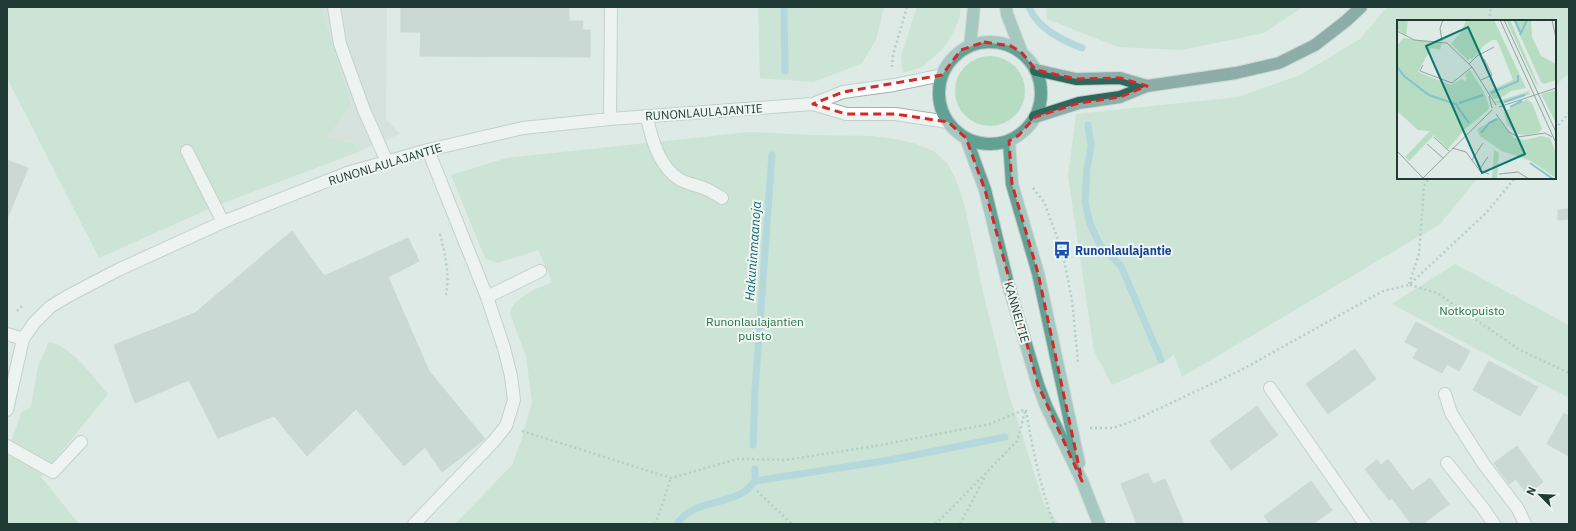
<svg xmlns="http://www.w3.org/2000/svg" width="1576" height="531" viewBox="0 0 1576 531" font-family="'IBM Plex Sans',sans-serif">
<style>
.built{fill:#ccdad4}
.green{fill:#b6ddc2}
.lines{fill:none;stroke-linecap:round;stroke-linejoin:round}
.stream{stroke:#83c3d2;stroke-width:7}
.building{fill:#b3c5be;stroke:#b1c4bd}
.minor-casing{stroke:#a1b2ac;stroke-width:14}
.major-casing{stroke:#bcc4c2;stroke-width:14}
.highway-casing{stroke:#bcc4c2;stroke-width:14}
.path{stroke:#7dafa2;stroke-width:2.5;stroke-dasharray:2 3;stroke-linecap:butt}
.minor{stroke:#fff;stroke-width:12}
.major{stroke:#61a294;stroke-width:12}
.highway{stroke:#2a675d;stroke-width:12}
.marked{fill:none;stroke:#d62828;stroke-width:3;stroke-dasharray:8 5;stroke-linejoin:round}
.labels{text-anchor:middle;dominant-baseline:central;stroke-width:4;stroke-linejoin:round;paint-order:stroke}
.street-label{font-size:12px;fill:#1f3a34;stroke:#eff7f3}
.transit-label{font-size:12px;font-weight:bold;fill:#164399;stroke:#eff7f3;text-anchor:start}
.park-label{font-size:12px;fill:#287248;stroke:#eff7f3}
.water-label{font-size:13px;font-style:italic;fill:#186478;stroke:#eff7f3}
.inset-river{fill:none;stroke:#83c3d2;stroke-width:2}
.inset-road{fill:none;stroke:#92a49e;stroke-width:1}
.view{fill:#0f766e;fill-opacity:0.15;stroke:#0f766e;stroke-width:2}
.inset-edge{fill:none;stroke:#1f3a34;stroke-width:2}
</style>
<rect width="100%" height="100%" fill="#deeae5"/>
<!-- built -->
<path class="built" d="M321,7h66l-1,112 14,15 -42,18 -3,-8 -28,-7 24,-32z"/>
<!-- green -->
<path class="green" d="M7,7h314l30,98 -24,32 28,7 3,8 -145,55 -114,51 -92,-180z
M758,7h126l-8,33 -15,24 -48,18 -53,-4z
M917,7h44l-1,9 -6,15 -11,18 -21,18 -19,6 -2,-17z
M1046,7h257l-39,26 -82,17 -64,-3 -71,-28z
M1387,7h182v66l-14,13v-65h-157v157h80l-38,46 -258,153 -8,-23 -8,7 -54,24 -18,-34 -26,-175 8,-62 162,-17 62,-22 60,-36z
M955 91a35 35 0 1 1 70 0a35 35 0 1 1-70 0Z
M750,132l58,3 65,1 23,3 20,5 18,7 14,13 8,16 9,27 20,94 23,90 36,113 15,20h-604l57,-59 9,-24 11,-38 -6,-47 -16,-42c1,-16 29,-26 42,-32l-14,-32 -40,13 -13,-5 -34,-83 55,-17z
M1455,264l114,61v73l-177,-94z
M49,342c23,4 44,35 59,52l-67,83 38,47h-72v-70l14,-41 7,-4 3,-3 7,-40z"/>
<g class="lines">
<!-- stream -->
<path class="stream" d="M784,7l1,64
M1029,7c9,22 33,33 53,41
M1088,125l3,21 -4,23 -2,33 5,22 10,21 21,21 40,94
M753,445l2,-54 17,-236
M755,481l135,-21 115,-23
M677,524c15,-23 46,-19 67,-32 4,-3 8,-8 11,-11v-12"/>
</g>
<!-- building -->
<path class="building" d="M401,7h168v14h14l-1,9h8v27l-170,-1 1,-24h-20z
M7,160l21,8 -21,51z
M1569,209v10l-11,1v-10z
M292,231l32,45 84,-38 11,23 -31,16 41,94 56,68 -43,33 -17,-25 -21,19 -48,-57 -49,47 -33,-40 -56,22 -29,-58 -54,23 -21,-58 81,-32z
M1416,322l54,29 -11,20 -12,-7 -5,9 -29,-15 5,-9 -13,-7z
M1355,349l21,30 -48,35 -22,-30z
M1489,361l49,26 -18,29 -47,-26z
M1257,406l21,29 -47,35 -21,-29z
M1564,413l5,3v40l-22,-12z
M1517,446l26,36 -16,12 -11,-15 -7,5 -15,-21z
M1388,459l24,32 18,-13 19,26 -26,20h-12l-19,-26 -3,2 -24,-31 12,-9 4,5z
M1148,473l5,11 12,-5 19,45h-47l-16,-40z
M1311,481l21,29 -19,14h-43l-6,-8z"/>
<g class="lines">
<!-- minor casing -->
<g class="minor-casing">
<path id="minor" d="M334,7l6,37 24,66 23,52
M813,104l33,10h49l53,8
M647,117c4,21 13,50 32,62 8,5 18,6 27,10 5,2 11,6 16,9
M610,119l1,-112
M187,151l36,71
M487,297l53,-26
M7,334l16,5
M1270,388l95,136
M1445,394l6,19 32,50 35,46 7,15
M7,410l16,-71 11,-16 16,-16 18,-11 50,-26 105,-48 124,-49 81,-23 95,-22 87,-9 203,-15 30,-12 51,-7 48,-10
M7,446l46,26 28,-30
M1447,463l36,45 11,16
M414,524l79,-82 13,-16 8,-26 -3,-24 -7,-28 -17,-51 -59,-147"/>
</g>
<!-- major casing -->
<g class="major-casing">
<path id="major" d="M1006,7l1,7 15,39
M939 93a51 51 0 1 1 102 0a51 51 0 1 1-102 0Z
M970,46l4,-39
M966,138l19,52 23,94 30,101 8,21 36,75 17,43
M1009,141l3,43 26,89 41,190"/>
</g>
<!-- highway casing -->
<g class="highway-casing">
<path id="highway" d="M1036,70l40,9 44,-1 27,8
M1035,117l44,-14 41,-6 27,-11 89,-13 43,-10 36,-18 31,-24 15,-14"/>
</g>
<!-- path -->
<path class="path" d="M1489,21l2,-14
M892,67l1,-12 14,-48
M1555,129l14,-16
M1033,188l11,14 18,48 10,50 6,62
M440,234c5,20 10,40 6,61
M1409,284l10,-30 5,-68 5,-8
M1410,285l27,8 83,57 49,23
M17,311l7,-7
M1026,410c7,42 14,75 28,114
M1090,428h23l20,-7 110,-52 140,-78 26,-6 77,-72 29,-35
M522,431l149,47 67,-19 48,1 89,-14 115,-22 36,-15
M757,491l35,33
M654,524l4,-7 13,-39
M935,524l9,-8 73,-75 8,-29
M960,524l26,-49"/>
<!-- minor -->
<use href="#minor" class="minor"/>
<!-- major -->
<use href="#major" class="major"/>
<!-- highway -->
<use href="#highway" class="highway"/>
</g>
<!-- marked area -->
<path d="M0 0H1576V531H0ZM984,42l27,4 11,7 14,17 40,9 44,-1 27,8 -27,11 -41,6 -44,14 -16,18 -10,6 3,43 26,89 44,208 -44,-96 -53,-195 -19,-52 -18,-16 -53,-8h-49l-33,-10 30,-12 99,-17 19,-25z" fill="#deeae5" fill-opacity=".55" fill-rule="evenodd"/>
<path class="marked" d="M984,42l27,4 11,7 14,17 40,9 44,-1 27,8 -27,11 -41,6 -44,14 -16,18 -10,6 3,43 26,89 44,208 -44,-96 -53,-195 -19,-52 -18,-16 -53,-8h-49l-33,-10 30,-12 99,-17 19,-25z"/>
<!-- icons -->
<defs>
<g id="bus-bare" transform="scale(1.38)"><path d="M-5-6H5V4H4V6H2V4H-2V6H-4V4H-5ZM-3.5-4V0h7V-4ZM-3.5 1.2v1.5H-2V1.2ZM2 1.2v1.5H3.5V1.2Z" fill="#1a4fb4" stroke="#eff7f3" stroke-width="2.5" paint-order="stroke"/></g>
</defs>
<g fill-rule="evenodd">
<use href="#bus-bare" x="1062" y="250"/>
</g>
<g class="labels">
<!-- street labels -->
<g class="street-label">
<text transform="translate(704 112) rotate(-4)">RUNONLAULAJANTIE</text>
<text transform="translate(385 164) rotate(-17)">RUNONLAULAJANTIE</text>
<text transform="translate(1017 312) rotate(74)">KANNELTIE</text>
</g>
<!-- transit labels -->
<g class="transit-label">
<text x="1075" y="250">Runonlaulajantie</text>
</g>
<!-- park labels -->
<g class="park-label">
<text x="1472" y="310">Notkopuisto</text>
<text x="755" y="321">Runonlaulajantien<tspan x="755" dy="14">puisto</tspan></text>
</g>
<!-- water labels -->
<g class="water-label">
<text transform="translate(753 251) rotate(-86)">Hakuninmaanoja</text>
</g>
</g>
<!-- overview -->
<g transform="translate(1397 20)">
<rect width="159" height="159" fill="#deeae5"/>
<path d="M0,0h11l-2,16 -9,-7zM69,0h28l32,68 -15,3 -10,7 -7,1 -3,-4 -2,-4 24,-11 -16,-40h-5l-10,7 -1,4 -9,8 -3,-1v3l-18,-17 11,-13zM109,0h4l29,67 -4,-5zM116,0h18l1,17 9,19 15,8v16l-12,4 -3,-2zM6,18l39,5 -2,7 -9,-2 -13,24 33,13 11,-6 3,2 2,-2 -2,-4 5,-5 14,22 5,14 -1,4 -23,19 -17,20 -14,-14 -25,26 -4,-4 25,-26 -12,-1 -21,-19v-65zM159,70v33l-15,-29zM132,71l1,3 -27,10 -8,-2zM130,79l5,4 10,26 -4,4 -12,2 -9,-1 -10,-10 -3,-12zM101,98l16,20 11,2 16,-4 9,2 6,15v25l-25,-17 -29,-10 -22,-15 -3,-6 2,-2zM97,130l5,3 -2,26h-5z" fill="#b6ddc2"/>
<path class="inset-river" d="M118,0l5,12M123,15l7,-15M1,48l6,8 25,19 29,10M94,73l27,-12v-6M107,82l21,-7M62,83l24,-8M60,86l12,17M113,87l12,-6M84,113l8,-10 8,-4M133,143l23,16"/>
<path class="inset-road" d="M103,0l56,123M107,0l52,112M155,0l4,18M0,11l17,9 33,3 25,24 24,38M45,21l-2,-13 3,-8M72,44l8,-8 17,-9M26,45l-3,6 32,12 20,-16M84,60l11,-5 -8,-16M92,76l3,12M102,87l57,-19M99,94l13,18 9,5 27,-4 7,4M37,117l15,14M30,124l16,14M55,128l14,4 14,19 9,3M0,131l26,27M75,140l11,-17M82,150l9,-13M102,154l19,-2 11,7M25,159l70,-69"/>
<path class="view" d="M71,7l57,127 -43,19 -56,-127z"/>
<rect width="159" height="159" class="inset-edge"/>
</g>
<!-- border -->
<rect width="1576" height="531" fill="none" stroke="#1f3a34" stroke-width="16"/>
<!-- north arrow -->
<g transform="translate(1540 495) rotate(294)" stroke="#eff7f3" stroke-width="3" paint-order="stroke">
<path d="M0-3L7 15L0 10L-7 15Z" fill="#1f3a34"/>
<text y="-6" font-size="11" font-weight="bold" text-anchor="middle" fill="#1f3a34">N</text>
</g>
</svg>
